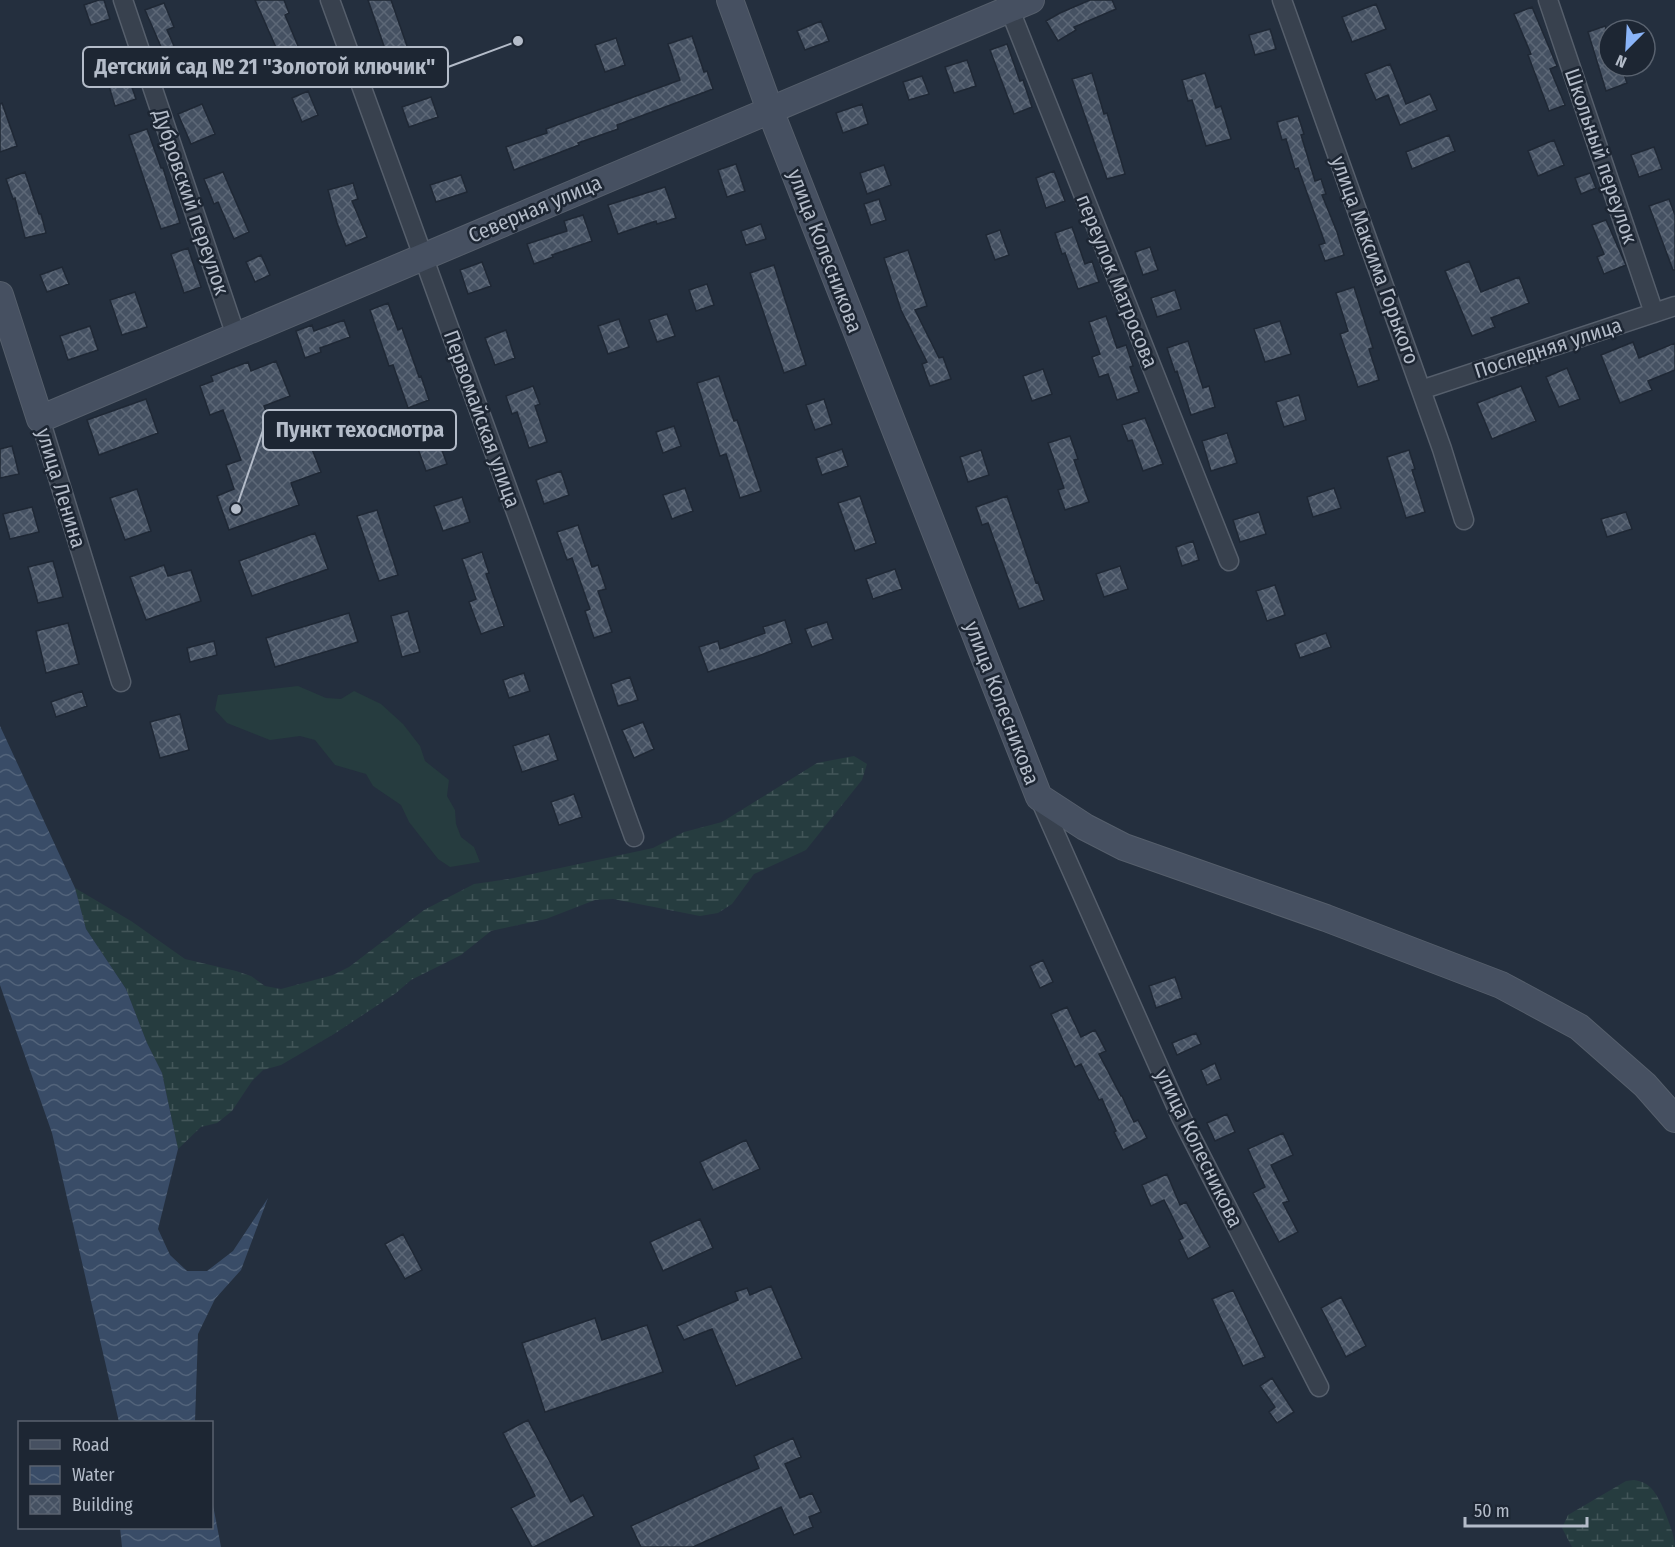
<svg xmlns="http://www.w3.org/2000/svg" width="1675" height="1547" viewBox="0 0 1675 1547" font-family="'Fira Sans Condensed',sans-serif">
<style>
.grass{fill:#263c3f}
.wetland{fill:url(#wetland-marsh)}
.water{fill:url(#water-waves)}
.building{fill:url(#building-cross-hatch);stroke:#1f2835;stroke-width:1.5}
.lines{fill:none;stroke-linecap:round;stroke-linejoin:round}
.street-casing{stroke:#565f6c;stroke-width:21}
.secondary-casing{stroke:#565f6c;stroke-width:28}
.street{stroke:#38414e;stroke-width:18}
.secondary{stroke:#465061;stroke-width:26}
.labels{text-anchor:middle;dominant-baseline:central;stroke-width:5;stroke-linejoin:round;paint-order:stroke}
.street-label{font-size:21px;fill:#b4bcc9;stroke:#1d2633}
.leader{fill:none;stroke:#b4bcc9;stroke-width:2}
.callout-dot{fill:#b4bcc9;stroke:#1d2633;stroke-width:2}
.callout{fill:#1d2633;stroke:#b4bcc9;stroke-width:2}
.callout-label{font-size:22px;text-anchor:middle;font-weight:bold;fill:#b4bcc9}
</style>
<defs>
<pattern id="wetland-marsh" width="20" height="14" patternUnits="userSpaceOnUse" patternTransform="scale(1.5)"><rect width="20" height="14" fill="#263c3f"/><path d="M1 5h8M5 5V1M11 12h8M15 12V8" fill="none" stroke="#435659"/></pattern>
<pattern id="water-waves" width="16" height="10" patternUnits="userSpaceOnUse" patternTransform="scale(1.5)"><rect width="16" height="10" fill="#394c67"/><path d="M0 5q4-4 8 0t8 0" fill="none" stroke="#53647b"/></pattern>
<pattern id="building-cross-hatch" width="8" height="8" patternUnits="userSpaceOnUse" patternTransform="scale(1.5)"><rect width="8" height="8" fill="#455162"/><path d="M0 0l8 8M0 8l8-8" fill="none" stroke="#5d6877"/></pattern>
</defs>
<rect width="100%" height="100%" fill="#242f3e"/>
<!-- grass -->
<path class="grass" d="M298,686l28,12 15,1 13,-8 27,13 22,20 17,22 5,15 24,19 -2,16 8,14 1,14 5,13 13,10 6,15 -30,5 -12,-8 -29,-37 -8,-17 -28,-19 -7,-12 -31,-9 -20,-25 -15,-4 -30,4 -43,-17 -12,-13 3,-15z"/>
<!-- wetland -->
<path class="wetland" d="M854,756l13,8 -5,16 -56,70 -52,24 -22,30 -14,9 -18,3 -87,-17 -18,1 -49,19 -55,12 -30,24 -50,25 -15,13 -62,41 -53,31 -18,5 -11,11 -20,30 -15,12 -16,4 -23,22 -16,-76 -15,-30 -21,-54 -40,-60 -11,-41 56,33 54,38 51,12 15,5 14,10 16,3 52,-14 16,-8 75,-57 50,-26 35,-5 144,-31 31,-16 38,-10 95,-59z
M1634,1480c7,1 12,3 17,8 10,10 24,46 24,59h-103l-10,-19 6,-13 58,-34z"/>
<!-- water -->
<path class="water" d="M0,726l75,162 11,41 40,60 21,54 15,30 16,76 -20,80 12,26 17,16h20l26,-20 35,-53 -27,72 -26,29 -17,35 -3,88h-76l-67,-289 -52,-148z
M212,1500l9,47h-99l-2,-19h92z"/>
<!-- building -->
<path class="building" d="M99,0h5l6,19 -19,6 -7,-20z
M255,0h29l5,13 -4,2 16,38 -19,8z
M368,0h23l23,66 -23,8 -9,-24 3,-1z
M1090,0h22l4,9 -42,18 2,3 -18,11 -12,-20 14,-8z
M164,3l10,24 -7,3 20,46 -14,6 -11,-25 3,-1 -20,-46z
M1376,4l10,25 -34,13 -10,-25z
M1532,7l25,59 -7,3 15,36 -16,6 -21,-56 3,-1 -17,-40z
M821,21l8,20 -24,9 -8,-19z
M1605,26l4,11v29h12l6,17 -21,8 -18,-59z
M1270,29l6,20 -21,6 -6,-20z
M692,36l12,36 3,-1 6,18 -96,36 1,4 -40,14 1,2 -65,25 -8,-23 41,-14 -1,-4 134,-49 -12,-36z
M616,38l9,27 -20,7 -10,-27z
M1007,44l13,37 3,-1 9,27 -18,7 -24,-64z
M967,60l9,26 -22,7 -9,-26z
M1390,64l16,40 24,-10 7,16 -37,15 -12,-30 -12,5 -11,-26z
M1092,73l12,41 3,-1 18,61 -18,5 -35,-100z
M1205,73l11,35 5,-2 10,33 -25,7 -14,-46 -4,1 -6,-21z
M128,76l8,23 -21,7 -7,-23z
M922,76l7,18 -20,6 -6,-18z
M308,91l10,24 -16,7 -10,-24z
M431,97l7,20 -29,10 -7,-20z
M2,103l15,43 -17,6v-48z
M202,104l13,30 -24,10 -13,-30z
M862,104l6,20 -25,9 -7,-20z
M1298,116l6,18 -3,1 14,46 6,-2 5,15 -4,1 15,37 7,23 -19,6 -6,-16 6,-2 -27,-75 -3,1 -9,-30 -4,1 -5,-18z
M147,129l14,39h2l17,55 -19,6 -32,-94z
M1449,135l6,16 -43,18 -6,-17z
M1554,140l10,25 -26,11 -10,-25z
M1654,147l8,22 -23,8 -8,-22z
M736,164l9,27 -18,6 -9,-27z
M884,165l7,20 -24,9 -7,-21z
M1054,171l11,30 -19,7 -10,-30z
M25,172l14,42h2l5,19 -21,5 -10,-40 -2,1 -7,-20z
M223,172l26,60 -15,7 -16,-37 -4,2 -10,-25z
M1590,173l6,15 -15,6 -6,-16z
M461,175l6,17 -31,10 -6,-17z
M353,183l5,16 -6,2 15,36 -21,9 -9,-23 -9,-33z
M665,187l11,31 -19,6 -1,-3 -38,13 -10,-29z
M879,199l7,21 -15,5 -7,-21z
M1669,199l6,16v55h-2l-24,-64z
M583,215l9,26 -40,14 1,2 -19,7 -7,-20 40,-13 -3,-10z
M1606,220l20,45 -22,9 -7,-17 7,-3 -12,-29z
M761,224l5,15 -20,6 -5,-14z
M1072,227l13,37 7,-3 7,21 -21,7 -13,-36 -3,1 -7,-21z
M1000,230l9,25 -14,5 -9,-25z
M1150,247l8,23 -15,5 -8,-23z
M188,248l13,39 -17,6 -13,-39z
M908,250l19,56 -12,4 24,48 4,-1 8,22 -21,7 -8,-22 5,-2 -26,-52 -17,-52z
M261,255l9,20 -15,7 -9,-20z
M1469,261l12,31 38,-15 10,26 -38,15 4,9 -23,9 -27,-65z
M482,262l9,24 -23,8 -8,-24z
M774,265l32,100 -22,8 -34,-100z
M62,267l7,17 -22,8 -7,-17z
M707,284l7,21 -18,6 -7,-21z
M1354,287l19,61 -4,1 10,31 -21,7 -18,-53 8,-3 -12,-38z
M1175,290l6,19 -24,8 -6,-19z
M135,292l12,35 -25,8 -12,-35z
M388,303l10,27 4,-2 17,49 2,-1 8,24 -21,8 -15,-43 -4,1 -19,-56z
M667,314l8,22 -18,6 -8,-22z
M1106,316l11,32 9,-3 7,21 -3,1 9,25 -22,8 -9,-26 -9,3 -7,-20 8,-3 -11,-32z
M619,319l10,28 -21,7 -10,-28z
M344,320l6,17 -30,11 1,4 -16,6 -9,-27 16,-6 2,6z
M1280,321l11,33 -26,8 -11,-33z
M90,326l8,24 -30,10 -8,-24z
M506,330l9,28 -20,7 -10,-27z
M1188,341l15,47 6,-2 6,21 -24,8 -14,-44 -2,1 -8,-24z
M1633,342l6,16 36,-15v27l-27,11 4,9 -32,13 -19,-48z
M276,361l14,35 -26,10 9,26 28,-11 20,51 -30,11 8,22 -70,25 -12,-34 17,-7 -8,-24 15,-5 -18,-50 -13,5 -10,-29 13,-5 -2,-5 37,-14 3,9z
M1567,368l13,31 -21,8 -13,-30z
M1043,369l9,25 -20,7 -9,-25z
M719,376l15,45 3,-1 24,71 -21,7 -14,-44 -6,2 -23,-73z
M533,386l7,18 -5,2 12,36 -18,6 -12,-36 -5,2 -6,-18z
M1521,386l15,35 -44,18 -15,-36z
M1299,395l7,25 -22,7 -8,-25z
M146,399l12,34 -59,22 -12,-35z
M824,399l8,25 -17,6 -9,-25z
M1145,418l18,46 -20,7 -11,-31 -4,1 -6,-16z
M674,426l7,20 -18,7 -7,-21z
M1227,433l10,30 -26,8 -9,-30z
M1070,436l8,23 -4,1 15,42 -24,8 -7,-20 6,-2 -16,-45z
M438,439l9,25 -21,7 -9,-25z
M12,446l7,28 -19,4v-29z
M842,449l6,17 -26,9 -6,-17z
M981,450l8,25 -21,7 -8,-25z
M1409,450l6,19 -3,1 13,42 -19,6 -19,-61z
M561,471l8,24 -25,9 -8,-24z
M685,488l8,23 -21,8 -9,-24z
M1334,488l7,20 -28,9 -6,-20z
M137,489l14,42 -26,9 -15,-42z
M860,496l16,47 -21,8 -17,-48z
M1007,496l29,87 2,-1 6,18 -25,9 -31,-86 -6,2 -6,-18z
M462,497l8,25 -27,9 -9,-25z
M32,507l7,25 -29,7 -7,-25z
M377,510l21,65 -19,6 -22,-65z
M1259,512l7,22 -26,8 -7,-22z
M1626,512l6,17 -25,8 -6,-18z
M578,525l14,42 6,-2 8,24 -8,2 14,41 -18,6 -9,-27 5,-2 -18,-51 -5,2 -10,-28z
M315,533l13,36 -76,27 -13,-35z
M1193,541l6,19 -17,6 -6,-19z
M482,552l7,21 -3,1 18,52 -23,8 -12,-32 7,-3 -14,-40z
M53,561l10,36 -25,6 -10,-36z
M164,565l4,11 23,-6 10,31 -55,19 -16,-43z
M1120,566l8,23 -24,8 -8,-23z
M895,569l7,20 -29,10 -7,-20z
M1275,585l10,30 -18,6 -11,-30z
M408,611l12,41 -18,5 -11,-41z
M349,613l9,29 -83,25 -9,-29z
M785,620l7,23 -34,13 -50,16 -9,-25 19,-6 2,8 45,-16 -2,-6z
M827,622l6,17 -21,8 -7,-18z
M68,623l11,41 -33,9 -10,-42z
M1326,633l5,14 -31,11 -5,-14z
M214,641l3,14 -27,7 -3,-14z
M524,673l6,18 -21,7 -6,-18z
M630,677l8,23 -20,6 -7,-22z
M82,691l5,15 -31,11 -5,-15z
M180,714l9,36 -29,8 -10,-36z
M643,722l11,27 -20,9 -12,-28z
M549,734l9,26 -36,12 -9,-26z
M574,794l8,23 -23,8 -8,-23z
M1043,960l10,22 -13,6 -10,-22z
M1175,977l7,21 -26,10 -7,-22z
M1067,1007l14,30 14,-7 11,21 -7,3 22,42h1l12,26 4,-2 9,18 -24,12 -9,-18 2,-1 -14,-32 -3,1 -18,-36 -6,3 -24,-53z
M1196,1033l5,11 -24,11 -5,-12z
M1215,1063l6,16 -14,6 -6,-15z
M1227,1114l8,18 -20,9 -8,-18z
M1283,1133l10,22 -22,10 18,36 -6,2 15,29 -19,10 -26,-49 12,-6 -17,-38z
M746,1140l14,29 -47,21 -13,-28z
M1167,1174l13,31 6,-3 24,45 -22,12 -9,-19 4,-2 -19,-38 -13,6 -9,-21z
M700,1219l13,29 -50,23 -13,-29z
M403,1234l19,36 -17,9 -20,-35z
M771,1286l31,72 -66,28 -24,-57 -28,11 -7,-14 61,-26 -3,-8 12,-4 3,7z
M1233,1290l32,67 -22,9 -31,-67z
M1341,1297l25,49 -20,11 -25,-49z
M595,1318l7,22 45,-15 16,47 -118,40 -23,-69z
M1272,1378l22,34 -17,11 -8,-11 6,-5 -15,-21z
M528,1420l43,82 12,-7 11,21 -60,31h-2l-21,-39 24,-12 -32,-63z
M793,1438l8,19 -16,7 15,34 12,-5 9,19 -12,5 4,10 -19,8 -13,-28 -88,40h-52l-10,-21 128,-58 -5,-12z"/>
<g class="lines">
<!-- street casing -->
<g class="street-casing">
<path id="street" d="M123,0l113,336
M330,0l304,837
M1006,0l223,561
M1282,0l160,449 22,71
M1548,0l106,313
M1421,390l254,-84
M40,419l81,263
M1039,797l142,320 138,270"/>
</g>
<!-- secondary casing -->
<g class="secondary-casing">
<path id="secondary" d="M730,0l40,110 269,687 46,30 39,20 202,71 175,67 78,42 66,58 30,34
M0,295l40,124 991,-419"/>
</g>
<!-- street -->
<use href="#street" class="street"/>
<!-- secondary -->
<use href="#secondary" class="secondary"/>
</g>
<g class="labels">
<!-- street labels -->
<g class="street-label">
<text transform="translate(1601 156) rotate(71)">Школьный переулок</text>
<text transform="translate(191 202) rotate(71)">Дубровский переулок</text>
<text transform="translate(535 209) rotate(-23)">Северная улица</text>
<text transform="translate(825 251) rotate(69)">улица Колесникова</text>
<text transform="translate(1375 260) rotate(70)">улица Максима Горького</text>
<text transform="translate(1117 281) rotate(68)">переулок Матросова</text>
<text transform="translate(1548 348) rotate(-18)">Последняя улица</text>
<text transform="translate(482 419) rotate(70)">Первомайская улица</text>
<text transform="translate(61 488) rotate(73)">улица Ленина</text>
<text transform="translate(1002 703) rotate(69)">улица Колесникова</text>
<text transform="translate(1199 1148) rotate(64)">улица Колесникова</text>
</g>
</g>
<!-- callouts -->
<path class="leader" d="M518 41L448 67M236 509L263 430"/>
<g class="callout-dot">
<circle cx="518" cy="41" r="6"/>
<circle cx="236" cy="509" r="6"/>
</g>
<g class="callout">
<rect x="83" y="47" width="365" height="40" rx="6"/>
<rect x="263" y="410" width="193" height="40" rx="6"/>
</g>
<g class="callout-label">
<text x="265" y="74">Детский сад № 21 "Золотой ключик"</text>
<text x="360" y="437">Пункт техосмотра</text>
</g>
<!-- legend -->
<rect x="18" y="1421" width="195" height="108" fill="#1d2633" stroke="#59626f" stroke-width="1.5"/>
<rect x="30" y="1440" width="30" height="9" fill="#465061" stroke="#59626f" stroke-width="1.5"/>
<text x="72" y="1451" font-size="18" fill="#b4bcc9">Road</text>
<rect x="30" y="1466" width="30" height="18" fill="url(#water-waves)" stroke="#59626f" stroke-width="1.5"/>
<text x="72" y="1481" font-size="18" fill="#b4bcc9">Water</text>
<rect x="30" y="1496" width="30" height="18" fill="url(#building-cross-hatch)" stroke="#59626f" stroke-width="1.5"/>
<text x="72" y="1511" font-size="18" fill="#b4bcc9">Building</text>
<!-- north arrow -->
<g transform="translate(1627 48) rotate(204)"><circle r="28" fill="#1d2633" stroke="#59626f" stroke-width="1.5"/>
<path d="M0-4.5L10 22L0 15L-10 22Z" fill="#8ab4f8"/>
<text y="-9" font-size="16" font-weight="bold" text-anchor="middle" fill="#b4bcc9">N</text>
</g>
<!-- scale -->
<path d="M1465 1517v9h122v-9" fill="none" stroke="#b4bcc9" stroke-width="3"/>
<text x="1474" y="1517" font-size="18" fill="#b4bcc9" stroke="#1d2633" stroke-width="4.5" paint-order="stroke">50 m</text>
</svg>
